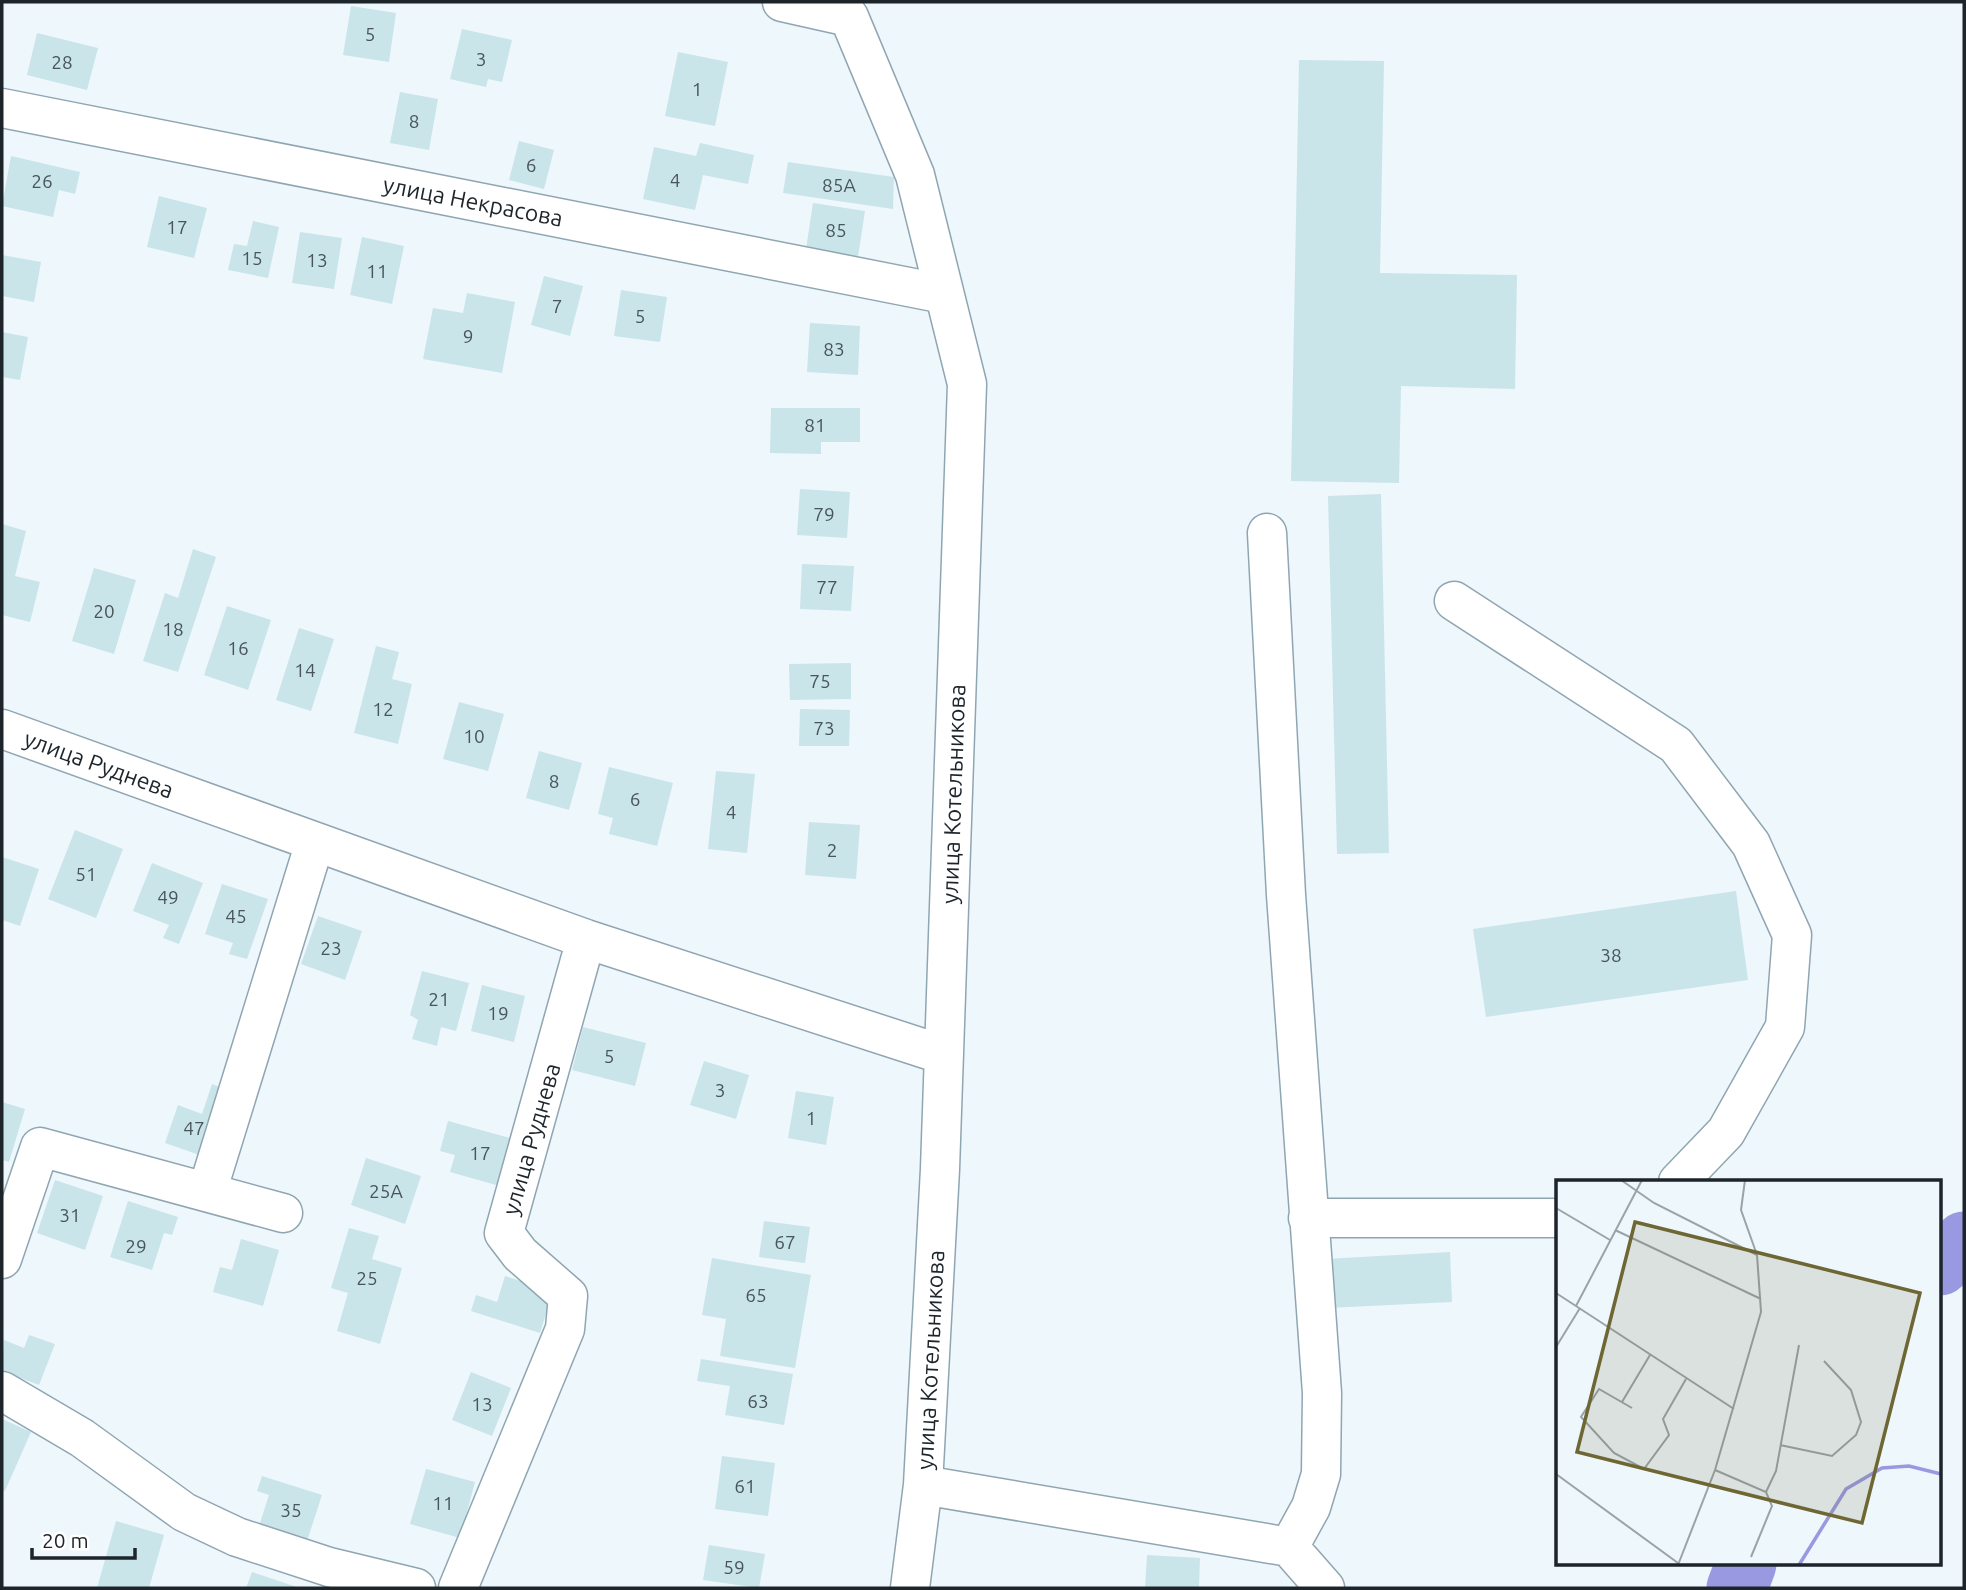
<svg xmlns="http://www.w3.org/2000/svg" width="1966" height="1590" viewBox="0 0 1966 1590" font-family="Ubuntu,sans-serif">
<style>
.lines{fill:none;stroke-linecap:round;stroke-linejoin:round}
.river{stroke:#9999e2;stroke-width:61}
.building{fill:#c9e5e9}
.minor-casing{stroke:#8fa6b2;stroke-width:41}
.minor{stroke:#fff;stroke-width:38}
.labels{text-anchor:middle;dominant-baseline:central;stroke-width:5;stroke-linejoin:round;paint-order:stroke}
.number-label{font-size:19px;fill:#48555a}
.street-label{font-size:23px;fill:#1d252a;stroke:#fff}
.inset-river{fill:none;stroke:#9999e2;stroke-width:3.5}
.inset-road{fill:none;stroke:#9aa3a8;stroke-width:2}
.view{fill:#6e6734;fill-opacity:0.15;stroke:#6e6734;stroke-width:3.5}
.inset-edge{fill:none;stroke:#1d252a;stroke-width:3.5}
</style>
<rect width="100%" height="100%" fill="#eef7fc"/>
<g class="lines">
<!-- river -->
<path class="river" d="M1940,1265l24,-23
M1737,1588l9,-24"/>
</g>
<!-- building -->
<path class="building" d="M351,6l45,7 -7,49 -46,-7z
M462,29l50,11 -10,42 -14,-3 -2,8 -36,-8z
M37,33l61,15 -11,42 -60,-15z
M678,52l50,10 -13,64 -50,-10z
M1299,60l85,1 -4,212 137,2 -2,114 -114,-3 -2,97 -108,-2z
M400,92l38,7 -9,51 -39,-7z
M519,141l35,9 -10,39 -35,-9z
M700,143l54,12 -6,29 -45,-9 -8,35 -52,-11 11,-52 42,9z
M11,156l69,16 -5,22 -16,-4 -6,27 -51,-11z
M788,162l106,15 -1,32 -110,-16z
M159,196l48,12 -13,50 -47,-11z
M813,203l52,8 -7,46 -52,-8z
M253,221l26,6 -11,51 -40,-8 6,-26 13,2z
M300,232l42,6 -8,51 -42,-6z
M362,237l42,9 -12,58 -42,-9z
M2,255l39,7 -7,40 -32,-6z
M544,276l39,10 -13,50 -39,-11z
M621,290l46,7 -7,45 -46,-6z
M467,293l48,9 -13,71 -79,-14 10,-51 30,5z
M810,323l50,3 -2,49 -51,-3z
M2,332l26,5 -8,43 -18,-3z
M771,408h89v34h-39v12l-51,-1z
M800,489l50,3 -3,46 -50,-3z
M1381,494l8,359 -52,1 -9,-358z
M2,524l24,7 -11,45 25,6 -10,40 -28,-7z
M193,549l23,8 -38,115 -35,-11 22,-68 13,5z
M802,564l52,2 -3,45 -51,-2z
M94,568l42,12 -22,74 -42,-13z
M227,606l44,14 -23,70 -44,-15z
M299,628l35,11 -23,72 -35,-11z
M376,646l23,6 -7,27 20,5 -14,60 -44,-11z
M851,663v36l-61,1 -1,-36z
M459,702l45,12 -16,57 -45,-12z
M800,709l50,1 -1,36h-50z
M539,751l43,12 -13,47 -43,-12z
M609,767l64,16 -16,63 -48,-12 4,-16 -15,-4z
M716,771l39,3 -8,79 -39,-4z
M809,822l51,3 -4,54 -51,-4z
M75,830l48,19 -27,69 -48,-19z
M2,857l37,12 -19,57 -18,-6z
M152,863l51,20 -24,61 -16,-6 6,-13 -36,-14z
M222,884l46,15 -21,60 -18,-5 4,-11 -28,-9z
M1736,891l12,89 -262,37 -13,-88z
M318,916l44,15 -17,49 -44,-16z
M422,971l47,12 -13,48 -15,-4 -4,19 -25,-7 6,-19 -8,-5z
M482,985l43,11 -11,46 -43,-11z
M583,1027l63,16 -11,43 -63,-16z
M704,1061l45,14 -13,44 -46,-14z
M212,1084l18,7 -22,67 -43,-15 13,-38 24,9z
M796,1091l38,6 -8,48 -38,-7z
M2,1102l23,7 -16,53 -7,-2z
M448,1121l69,19 -14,47 -53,-15 5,-17 -15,-4z
M366,1158l55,18 -16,48 -54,-19z
M55,1180l48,16 -18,54 -48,-17z
M128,1201l50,16 -6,18 -8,-2 -12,37 -42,-13z
M764,1221l46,6 -5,36 -46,-6z
M349,1228l30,8 -7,23 30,9 -22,76 -43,-13 11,-38 -17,-5z
M241,1239l38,11 -16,56 -50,-14 7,-25 12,3z
M1450,1252l2,50 -124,6 -3,-49z
M712,1258l99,17 -16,93 -75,-12 6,-37 -24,-4z
M505,1276l48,15 -13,42 -69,-22 5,-16 21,7z
M29,1335l26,9 -16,41 -37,-14 2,-31 20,8z
M701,1359l92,15 -9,51 -59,-10 5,-29 -33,-5z
M471,1372l40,16 -19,48 -40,-16z
M2,1419l29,13 -26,59 -3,-1z
M722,1456l53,7 -7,53 -53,-7z
M426,1469l49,13 -15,56 -50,-14z
M262,1476l60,19 -15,46 -48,-15 10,-31 -12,-4z
M116,1521l48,14 -15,53h-52z
M709,1545l56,9 -6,34 -56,-8z
M1147,1555l53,3 -1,30h-54z
M252,1572l48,16h-54z"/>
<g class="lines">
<!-- minor casing -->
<g class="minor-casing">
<path id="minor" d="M782,2l67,15
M839,2l10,15 66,158 52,209 -27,785 -17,316 -13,103
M2,108l942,186
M1267,533l19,362 36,498 -1,81 -10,33 -22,40
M1454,601l222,144 75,99 41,91 -7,92 -59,105 -48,50
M2,729l584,210 358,116
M207,1192l108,-350
M1308,1218h250
M2,1259l38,-112 243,66
M2,1391l80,47 102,74 53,25 92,30 87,21
M923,1485l366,62 36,41
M458,1588l107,-259 3,-33 -48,-42 -16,-21 82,-294"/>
</g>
<!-- minor -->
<use href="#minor" class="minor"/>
</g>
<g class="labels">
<!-- number labels -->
<g class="number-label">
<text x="370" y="34">5</text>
<text x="481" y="59">3</text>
<text x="62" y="62">28</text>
<text x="697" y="89">1</text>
<text x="414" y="121">8</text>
<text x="531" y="165">6</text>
<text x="675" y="180">4</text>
<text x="42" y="181">26</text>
<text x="839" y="185">85А</text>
<text x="177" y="227">17</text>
<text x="836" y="230">85</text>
<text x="252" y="258">15</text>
<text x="317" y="260">13</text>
<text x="377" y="271">11</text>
<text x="557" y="306">7</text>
<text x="640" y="316">5</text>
<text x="468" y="336">9</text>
<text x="834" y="349">83</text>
<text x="815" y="425">81</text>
<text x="824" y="514">79</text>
<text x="827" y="587">77</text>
<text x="104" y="611">20</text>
<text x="173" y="629">18</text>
<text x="238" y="648">16</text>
<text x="305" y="670">14</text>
<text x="820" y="681">75</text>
<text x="383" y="709">12</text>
<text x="824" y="728">73</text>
<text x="474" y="736">10</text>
<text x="554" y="781">8</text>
<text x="635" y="799">6</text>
<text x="731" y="812">4</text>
<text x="832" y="850">2</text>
<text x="86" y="874">51</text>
<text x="168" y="897">49</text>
<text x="236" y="916">45</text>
<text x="331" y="948">23</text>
<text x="1611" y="955">38</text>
<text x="439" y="999">21</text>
<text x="498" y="1013">19</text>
<text x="609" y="1056">5</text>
<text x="720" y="1090">3</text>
<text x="811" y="1118">1</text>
<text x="194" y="1128">47</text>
<text x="480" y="1153">17</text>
<text x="386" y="1191">25А</text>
<text x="70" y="1215">31</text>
<text x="785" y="1242">67</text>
<text x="136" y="1246">29</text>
<text x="367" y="1278">25</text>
<text x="756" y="1295">65</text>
<text x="758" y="1401">63</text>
<text x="482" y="1404">13</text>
<text x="745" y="1486">61</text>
<text x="443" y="1503">11</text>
<text x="291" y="1510">35</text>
<text x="734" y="1567">59</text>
</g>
<!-- street labels -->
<g class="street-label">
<text transform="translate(473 201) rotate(11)">улица Некрасова</text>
<text transform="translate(99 764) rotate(20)">улица Руднева</text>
<text transform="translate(953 794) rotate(-88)">улица Котельникова</text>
<text transform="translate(531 1139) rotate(-74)">улица Руднева</text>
<text transform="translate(930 1360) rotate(-87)">улица Котельникова</text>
</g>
</g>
<!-- overview -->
<g transform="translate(1556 1180)">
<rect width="385" height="385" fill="#eef7fc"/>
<path class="inset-river" d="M243,385l47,-76 36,-21 27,-2 32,8"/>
<path class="inset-road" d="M65,0l33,23 103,52M0,28l54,32M59,50l146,69M0,113l178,116M20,126l66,-126M0,167l24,-39M66,222l28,-47M76,228l-33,-19 -18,28 33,36 30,16 25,-34 -6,-16 23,-40M224,265l52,11 24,-21 5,-13 -10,-32 -27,-29M159,290l51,22 6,14 -21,51M0,294l122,89M210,312l10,-21 23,-126M122,385l37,-95 46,-158 -4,-57 -16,-45 4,-30"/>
<path class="view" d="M79,42l285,71 -58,230 -285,-71z"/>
<rect width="385" height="385" class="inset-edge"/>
</g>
<!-- border -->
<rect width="1966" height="1590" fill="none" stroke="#1d252a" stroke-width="7"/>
<!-- scale -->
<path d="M32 1548v10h103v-10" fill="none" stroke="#1d252a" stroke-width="3.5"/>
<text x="42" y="1548" font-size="21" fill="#1d252a" stroke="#ffffff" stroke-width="5" paint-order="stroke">20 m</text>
</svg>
